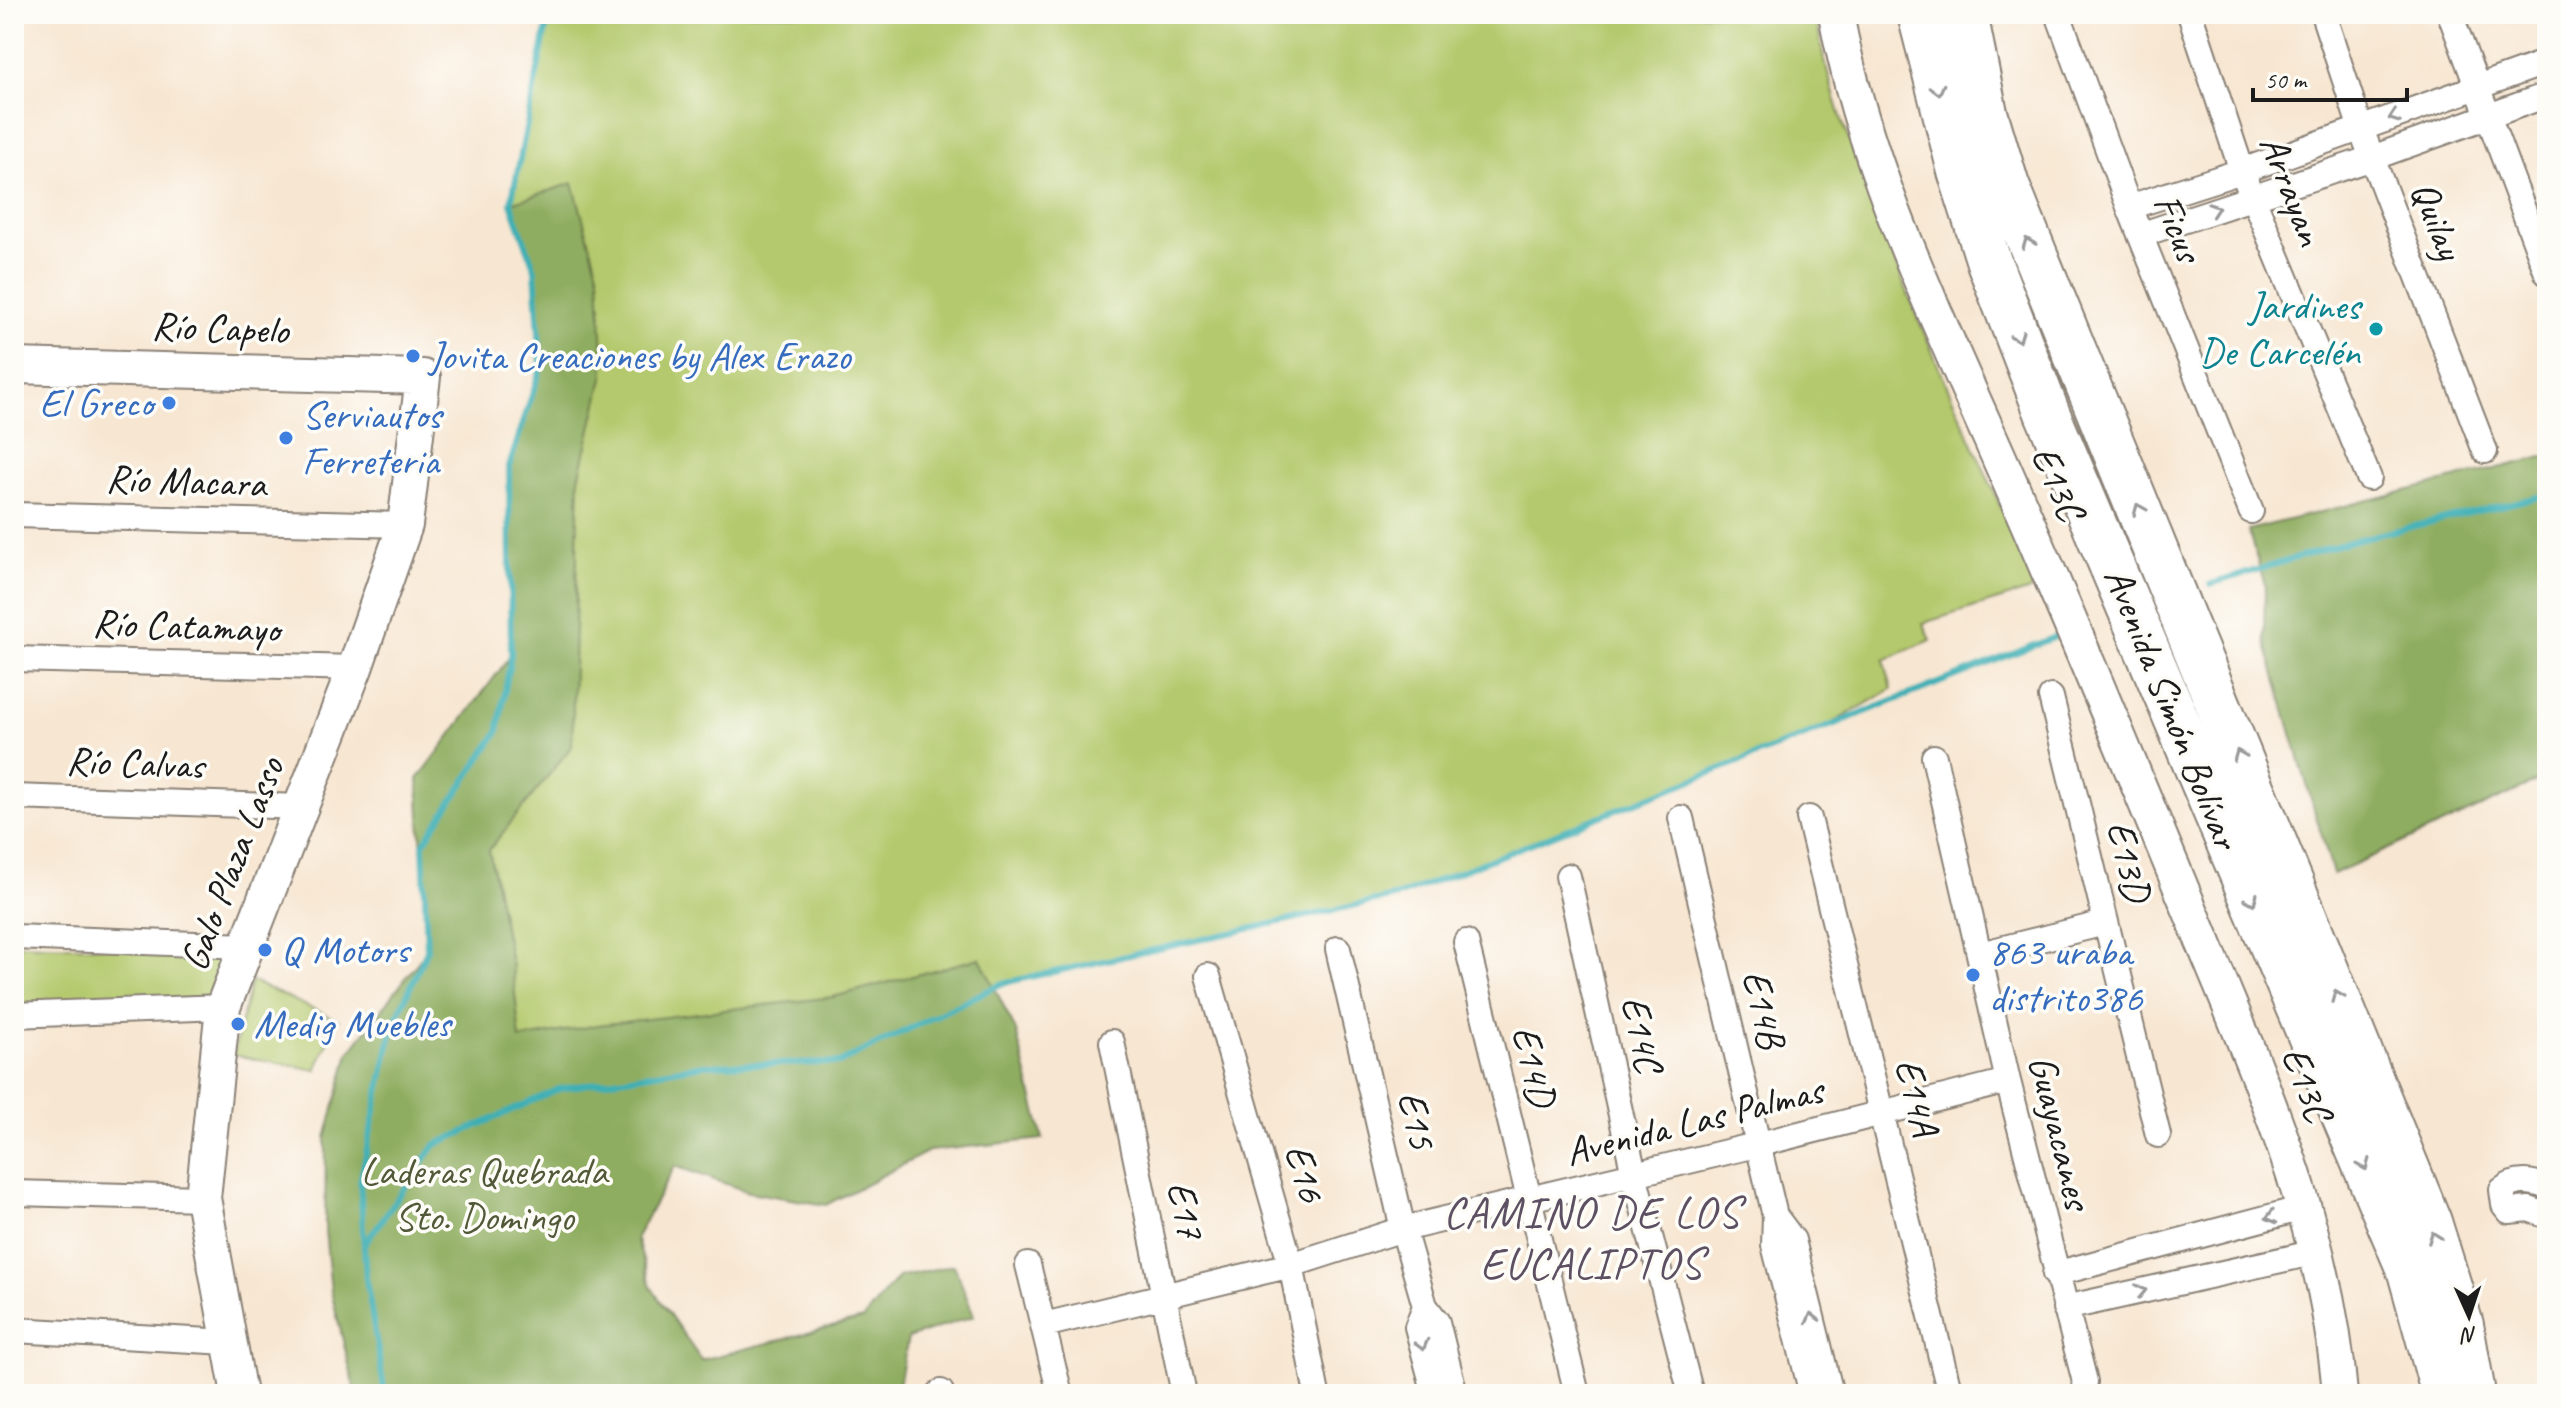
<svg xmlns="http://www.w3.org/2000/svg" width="2561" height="1408" viewBox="0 0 2561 1408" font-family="Caveat,sans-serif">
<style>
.green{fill:#b4c96d;stroke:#687244;stroke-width:2}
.forest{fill:#8fad60;stroke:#56643e;stroke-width:2}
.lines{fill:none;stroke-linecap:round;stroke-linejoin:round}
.stream{stroke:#3dafb5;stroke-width:6}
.street-casing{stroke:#8a8176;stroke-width:28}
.secondary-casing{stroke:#8a8176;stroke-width:38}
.highway-casing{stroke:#8a8176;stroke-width:48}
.street{stroke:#fff;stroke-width:24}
.secondary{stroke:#fff;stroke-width:34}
.highway{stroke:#fff;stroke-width:44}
.oneway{stroke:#999}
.culture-dot{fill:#0f9aa8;stroke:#fdfcf7;stroke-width:3}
.shop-dot{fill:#3f7fe0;stroke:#fdfcf7;stroke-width:3}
.labels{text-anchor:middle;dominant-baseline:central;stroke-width:7;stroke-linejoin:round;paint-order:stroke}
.street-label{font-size:40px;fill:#1c1c1c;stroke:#fdfcf7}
.culture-label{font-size:40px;fill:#0d838f;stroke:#fdfcf7;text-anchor:end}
.shop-label{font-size:40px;fill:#366cbe;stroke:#fdfcf7;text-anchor:start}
.park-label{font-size:40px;fill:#515938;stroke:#fdfcf7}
.quarter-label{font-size:44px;letter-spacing:2px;fill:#5c5062;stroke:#fdfcf7}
</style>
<rect width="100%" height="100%" fill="#fdfcf7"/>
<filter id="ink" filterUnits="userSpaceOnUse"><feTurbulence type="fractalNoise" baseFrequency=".0125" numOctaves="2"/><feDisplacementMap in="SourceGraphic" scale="16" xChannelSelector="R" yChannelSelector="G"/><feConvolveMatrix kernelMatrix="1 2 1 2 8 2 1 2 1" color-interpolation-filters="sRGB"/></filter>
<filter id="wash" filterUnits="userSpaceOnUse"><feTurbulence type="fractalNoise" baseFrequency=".006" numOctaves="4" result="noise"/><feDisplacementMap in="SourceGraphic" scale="32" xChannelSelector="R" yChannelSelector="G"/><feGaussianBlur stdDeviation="1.8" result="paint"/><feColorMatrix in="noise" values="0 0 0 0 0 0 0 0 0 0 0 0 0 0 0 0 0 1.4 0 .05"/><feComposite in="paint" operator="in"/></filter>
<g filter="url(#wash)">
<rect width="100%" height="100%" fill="#f7e6d1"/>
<!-- green -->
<path class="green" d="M545,14h1271c9,68 36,135 60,198 48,128 106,252 161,376l-114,35 8,17 -47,20 8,29 -76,43 -418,164 -395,87 -164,80 -479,119 67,-232 -4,-106 88,-189 -2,-188 32,-100 -6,-97 -24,-67 36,-178z
M14,944l212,7 -18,47 -194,8z
M251,981l87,39 -22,50 -83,-15z"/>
<!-- forest -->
<path class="forest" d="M573,183l26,93 5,98 -25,105 -7,267 -83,104 23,117 8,72 78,-14 235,-28 147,-39 36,73 27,108 -114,12 -103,54 -77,-13 -74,-26 -39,71 15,50 50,73 162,-41 35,-42 56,-12 20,51 -66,22 -10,52 -7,4h-535l-25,-103 -6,-60 1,-93 23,-85 78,-103 -9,-171 93,-124 -2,-188 32,-100 -6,-97 -24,-67z
M2547,456v321l-214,97 -69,-236 1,-53 -17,-55z"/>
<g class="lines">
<!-- stream -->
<path class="stream" d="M2211,584l144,-44 192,-45
M364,1245l71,-100 124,-56 145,-24 135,-2 164,-80 395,-87 665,-262
M385,1394l-19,-115 -6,-97 33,-156 34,-76 -4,-106 75,-112 13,-77 -2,-188 32,-100 -6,-97 -24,-67 36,-178 -10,-11"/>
</g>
</g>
<g filter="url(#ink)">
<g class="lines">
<!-- street casing -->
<g class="street-casing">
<path id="street" d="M2058,14l71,193 122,304
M2190,14l52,157 127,307
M2323,14l38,115 124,322
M2450,14l97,259
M2129,207l113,-36 305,-109
M2140,235l232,-77 175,-63
M14,515l391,10
M14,659l341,9
M2051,697l107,438
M1934,757l74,324 77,301
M14,797l287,10
M1681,818l94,398
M1809,818l141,576
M1568,876l66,298 57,220
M14,937l233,9
M1466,942l111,452
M1338,949l65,280 22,77
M1980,954l125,-31
M1208,976l83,289 26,129
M14,1015l209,-8
M1112,1042l72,352
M2547,1187c-15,-6 -32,-8 -45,3l2,15 5,6 20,-2 18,7
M14,1193l189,5
M1028,1265l32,129
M2055,1274l252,-67
M2065,1308l252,-56
M1044,1325l247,-60 112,-36 353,-84 252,-64
M14,1330l214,12
M941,1392l1,2
M1435,1394l-18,-67 8,-21 12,16 18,72
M1812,1394l-38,-149 1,-29 18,24 38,154"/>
</g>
<!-- secondary casing -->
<g class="secondary-casing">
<path id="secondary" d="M1836,14c30,163 106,313 172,464 71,161 137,323 204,485 58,139 116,279 128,431
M14,366l409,11 -18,148 -50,143 -132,339 -20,191 36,196"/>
</g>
<!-- highway casing -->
<g class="highway-casing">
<path id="highway" d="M1920,14l40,157 29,91 59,153 362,857 34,122
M1965,14l20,99 22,73 422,1036 32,103 12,69"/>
</g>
<!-- street -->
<use href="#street" class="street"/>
<!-- secondary -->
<use href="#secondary" class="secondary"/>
<!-- highway -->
<use href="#highway" class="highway"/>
</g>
<!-- one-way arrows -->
<defs><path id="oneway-chevron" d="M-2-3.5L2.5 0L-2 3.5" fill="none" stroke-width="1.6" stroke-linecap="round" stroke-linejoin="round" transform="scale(2)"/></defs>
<g class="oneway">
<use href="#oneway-chevron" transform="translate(1938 90) rotate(76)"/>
<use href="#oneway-chevron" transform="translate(2394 117) rotate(160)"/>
<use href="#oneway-chevron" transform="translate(2214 209) rotate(-19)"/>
<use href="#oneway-chevron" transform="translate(2028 243) rotate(-111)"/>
<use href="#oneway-chevron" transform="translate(2018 337) rotate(69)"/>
<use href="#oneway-chevron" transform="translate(2139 509) rotate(-113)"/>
<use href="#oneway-chevron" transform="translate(2239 755) rotate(-112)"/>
<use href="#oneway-chevron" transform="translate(2252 900) rotate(67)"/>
<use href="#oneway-chevron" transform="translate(2337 996) rotate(-112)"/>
<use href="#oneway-chevron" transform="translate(2364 1165) rotate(67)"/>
<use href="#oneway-chevron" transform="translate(2271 1217) rotate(165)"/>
<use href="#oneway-chevron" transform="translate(2434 1237) rotate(-110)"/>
<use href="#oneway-chevron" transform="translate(2141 1291) rotate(-12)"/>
<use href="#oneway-chevron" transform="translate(1812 1318) rotate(-104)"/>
<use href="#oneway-chevron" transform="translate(1422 1345) rotate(75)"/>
</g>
</g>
<!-- markers -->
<circle class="culture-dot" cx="2376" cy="329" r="8"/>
<g class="shop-dot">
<circle cx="413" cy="356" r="8"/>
<circle cx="169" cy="403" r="8"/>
<circle cx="286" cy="438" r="8"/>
<circle cx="265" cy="950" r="8"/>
<circle cx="1973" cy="975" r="8"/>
<circle cx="238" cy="1024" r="8"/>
</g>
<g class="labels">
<!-- street labels -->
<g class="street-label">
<text transform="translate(2292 190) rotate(69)">Arrayan</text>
<text transform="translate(2437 220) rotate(69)">Quilay</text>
<text transform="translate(2178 228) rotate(68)">Ficus</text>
<text transform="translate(220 328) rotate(2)">Río Capelo</text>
<text transform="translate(186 481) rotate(2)">Río Macara</text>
<text transform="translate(2058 483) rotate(66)">E13C</text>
<text transform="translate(186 626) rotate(2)">Río Catamayo</text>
<text transform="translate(2172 708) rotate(68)">Avenida Simón Bolívar</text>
<text transform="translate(135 763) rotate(2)">Río Calvas</text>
<text transform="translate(2129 861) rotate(77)">E13D</text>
<text transform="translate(232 864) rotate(-69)">Galo Plaza Lasso</text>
<text transform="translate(1764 1009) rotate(77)">E14B</text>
<text transform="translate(1642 1034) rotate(78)">E14C</text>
<text transform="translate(1534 1066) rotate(77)">E14D</text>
<text transform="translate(2307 1084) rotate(69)">E13C</text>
<text transform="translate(1917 1097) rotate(76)">E14A</text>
<text transform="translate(1417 1120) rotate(77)">E15</text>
<text transform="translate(1694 1121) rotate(-14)">Avenida Las Palmas</text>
<text transform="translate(2060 1132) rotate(76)">Guayacanes</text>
<text transform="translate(1305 1173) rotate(74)">E16</text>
<text transform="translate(1186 1210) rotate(78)">E17</text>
</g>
<!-- culture labels -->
<g class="culture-label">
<text x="2360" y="306">Jardines<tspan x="2360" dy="46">De Carcelén</tspan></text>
</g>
<!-- shop labels -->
<g class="shop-label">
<text x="429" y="356">Jovita Creaciones by Alex Erazo</text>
<text x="153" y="403" text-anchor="end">El Greco</text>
<text x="302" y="415">Serviautos<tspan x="302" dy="46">Ferreteria</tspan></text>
<text x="281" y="950">Q Motors</text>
<text x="1989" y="952">863 uraba<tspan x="1989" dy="46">distrito386</tspan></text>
<text x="254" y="1024">Medig Muebles</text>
</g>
<!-- park labels -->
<g class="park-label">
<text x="484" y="1171">Laderas Quebrada<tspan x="484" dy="46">Sto. Domingo</tspan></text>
</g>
<!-- quarter labels -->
<g class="quarter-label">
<text x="1592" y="1212">CAMINO DE LOS<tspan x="1592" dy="51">EUCALIPTOS</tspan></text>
</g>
</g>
<!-- margin -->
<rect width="2561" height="1408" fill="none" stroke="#fdfcf7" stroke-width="48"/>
<!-- north arrow -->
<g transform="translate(2469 1316) rotate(177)" stroke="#fdfcf7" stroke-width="6" paint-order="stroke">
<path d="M0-6L14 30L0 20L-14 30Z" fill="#1c1c1c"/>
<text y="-12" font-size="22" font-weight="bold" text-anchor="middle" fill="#1c1c1c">N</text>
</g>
<!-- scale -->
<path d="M2253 88v12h154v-12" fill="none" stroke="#1c1c1c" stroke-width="4"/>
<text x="2265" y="88" font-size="24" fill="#1c1c1c" stroke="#fdfcf7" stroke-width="6" paint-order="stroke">50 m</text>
</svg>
